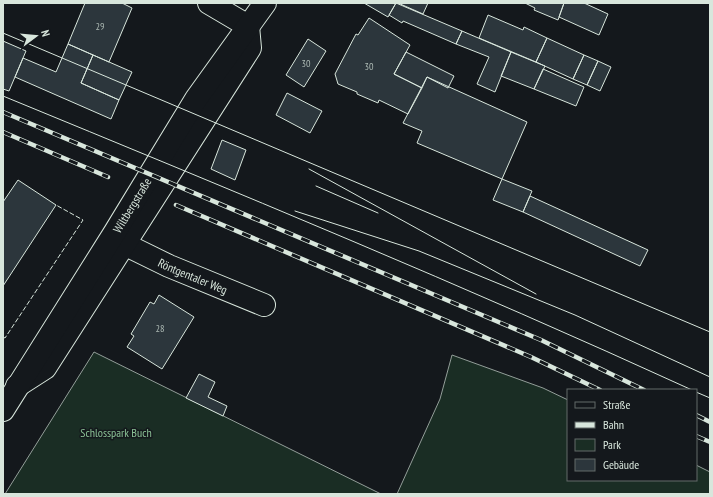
<svg xmlns="http://www.w3.org/2000/svg" width="713" height="497" viewBox="0 0 713 497" font-family="'PT Sans Narrow',sans-serif">
<style>
.green{fill:#1a2d24;stroke:#939e99}
.building{fill:#2c363c;stroke:#d8e6dc}
.lines{fill:none;stroke-linecap:round;stroke-linejoin:round}
.minor-casing{stroke:#d8e6dc;stroke-width:24}
.major-casing{stroke:#d8e6dc;stroke-width:24}
.minor{stroke:#14181c;stroke-width:22}
.major{stroke:#14181c;stroke-width:22}
.tram{stroke:#d8e6dc;stroke-width:1}
.rail-casing{stroke:#d8e6dc;stroke-width:4.5}
.rail{stroke:#14181c;stroke-width:3;stroke-dasharray:9;stroke-linecap:butt}
.fence{stroke:#d8e6dc;stroke-width:1;stroke-dasharray:5 2;stroke-linecap:butt}
.labels{text-anchor:middle;dominant-baseline:central;stroke-width:3;stroke-linejoin:round;paint-order:stroke}
.number-label{font-size:10px;fill:#adbab4}
.street-label{font-size:12px;fill:#d8e6dc;stroke:#14181c}
.park-label{font-size:12px;fill:#8ac095;stroke:#14181c}
</style>
<rect width="100%" height="100%" fill="#14181c"/>
<!-- green -->
<path class="green" d="M94,352l287,142h-376z
M452,355l91,33 25,12v80h128v-15l14,7v22h-313l43,-95z"/>
<!-- building -->
<path class="building" d="M85,3h37l10,5 -23,54 -41,-18z
M364,3h32l-8,14z
M396,3l66,28 -6,13 -53,-23 -1,2 -13,-8z
M398,3h30l-5,11z
M525,3h39l-6,17 -24,-10 1,-2z
M564,3h20l24,11 -9,21 -40,-18z
M488,15l35,15 1,-3 23,11 -11,24 -57,-24z
M369,18l41,27 -16,29 28,14 -14,26 -29,-14 -1,3 -21,-9v-2l-19,-8 -3,-10 21,-40 2,1z
M462,31l49,21 -16,40 -18,-8 12,-27 -33,-13z
M547,38l37,17 -11,24 -37,-17z
M308,39l18,12 -22,36 -18,-12z
M3,41l23,10 -17,40 -6,-2z
M68,44l25,11 -12,28 38,17 -8,19 -96,-42 8,-19 33,14z
M406,52l48,24 -6,12 -21,-11 -5,11 -28,-14z
M511,52l34,14 -11,23 -33,-13z
M93,55l39,17 -13,28 -38,-17z
M584,55l14,6 -11,24 -14,-6z
M598,61l13,6 -11,24 -13,-6z
M543,69l41,18 -8,19 -42,-17z
M427,77l100,45 -25,57 -85,-36 5,-12 -19,-8z
M287,93l35,18 -12,22 -34,-18z
M222,140l24,10 -11,30 -24,-11z
M502,179l30,12 -9,21 -30,-12z
M18,180l38,25 -53,81v-84z
M530,196l118,54 -8,16 -117,-54z
M159,295l35,22 -32,52 -35,-22 7,-11 -3,-2 19,-32 4,2z
M199,374l16,8 -7,15 19,9 -4,10 -37,-18z"/>
<g class="lines">
<!-- minor casing -->
<g class="minor-casing">
<g id="minor">
<path id="s1" d="M124,244l45,22 95,39"/>
<path d="M17,386l28,-18 205,-320 -2,-22 -39,-23"/>
</g>
</g>
<!-- major casing -->
<g class="major-casing">
<g id="major">
<path id="s2" d="M3,410l112,-178 81,-133 69,-96"/>
</g>
</g>
<!-- minor -->
<use href="#minor" class="minor"/>
<!-- major -->
<use href="#major" class="major"/>
<!-- tram -->
<path class="tram" d="M3,33l707,299
M3,96c231,95 462,190 689,294
M309,169l227,125
M316,186l62,27
M295,211l124,40 156,64 135,62
M696,392l14,6"/>
<!-- rail casing -->
<g class="rail-casing">
<path id="rail" d="M3,112l538,228 103,50
M3,132l105,45
M176,205l355,152 69,33
M696,415l14,7
M696,436l14,6"/>
</g>
<!-- rail -->
<use href="#rail" class="rail"/>
<!-- fence -->
<path class="fence" d="M3,337l2,1 78,-118 -27,-15"/>
</g>
<g class="labels">
<!-- number labels -->
<g class="number-label">
<text x="100" y="26">29</text>
<text x="306" y="63">30</text>
<text x="369" y="66">30</text>
<text x="160" y="328">28</text>
</g>
<!-- street labels -->
<g class="street-label">
<text stroke="none"><textPath href="#s2" startOffset="242">Wiltbergstraße</textPath></text>
<text stroke="none"><textPath href="#s1" startOffset="76">Röntgentaler Weg</textPath></text>
</g>
<!-- park labels -->
<g class="park-label">
<text x="116" y="432">Schlosspark Buch</text>
</g>
</g>
<!-- border -->
<rect width="713" height="497" fill="none" stroke="#d8e6dc" stroke-width="8"/>
<!-- legend -->
<rect x="567" y="389" width="130" height="92" fill="#14181c" stroke="#626a69"/>
<rect x="575" y="402" width="20" height="6" fill="#14181c" stroke="#626a69"/>
<text x="603" y="409" font-size="12" fill="#d8e6dc">Straße</text>
<rect x="575" y="422" width="20" height="6" fill="#d8e6dc" stroke="#626a69"/>
<text x="603" y="429" font-size="12" fill="#d8e6dc">Bahn</text>
<rect x="575" y="439" width="20" height="12" fill="#1a2d24" stroke="#626a69"/>
<text x="603" y="449" font-size="12" fill="#d8e6dc">Park</text>
<rect x="575" y="459" width="20" height="12" fill="#2c363c" stroke="#626a69"/>
<text x="603" y="469" font-size="12" fill="#d8e6dc">Gebäude</text>
<!-- north arrow -->
<g transform="translate(36 36) rotate(74)" stroke="#14181c" stroke-width="3" paint-order="stroke">
<path d="M0-3L7 15L0 10L-7 15Z" fill="#d8e6dc"/>
<text y="-6" font-size="11" font-weight="bold" text-anchor="middle" fill="#d8e6dc">N</text>
</g>
</svg>
